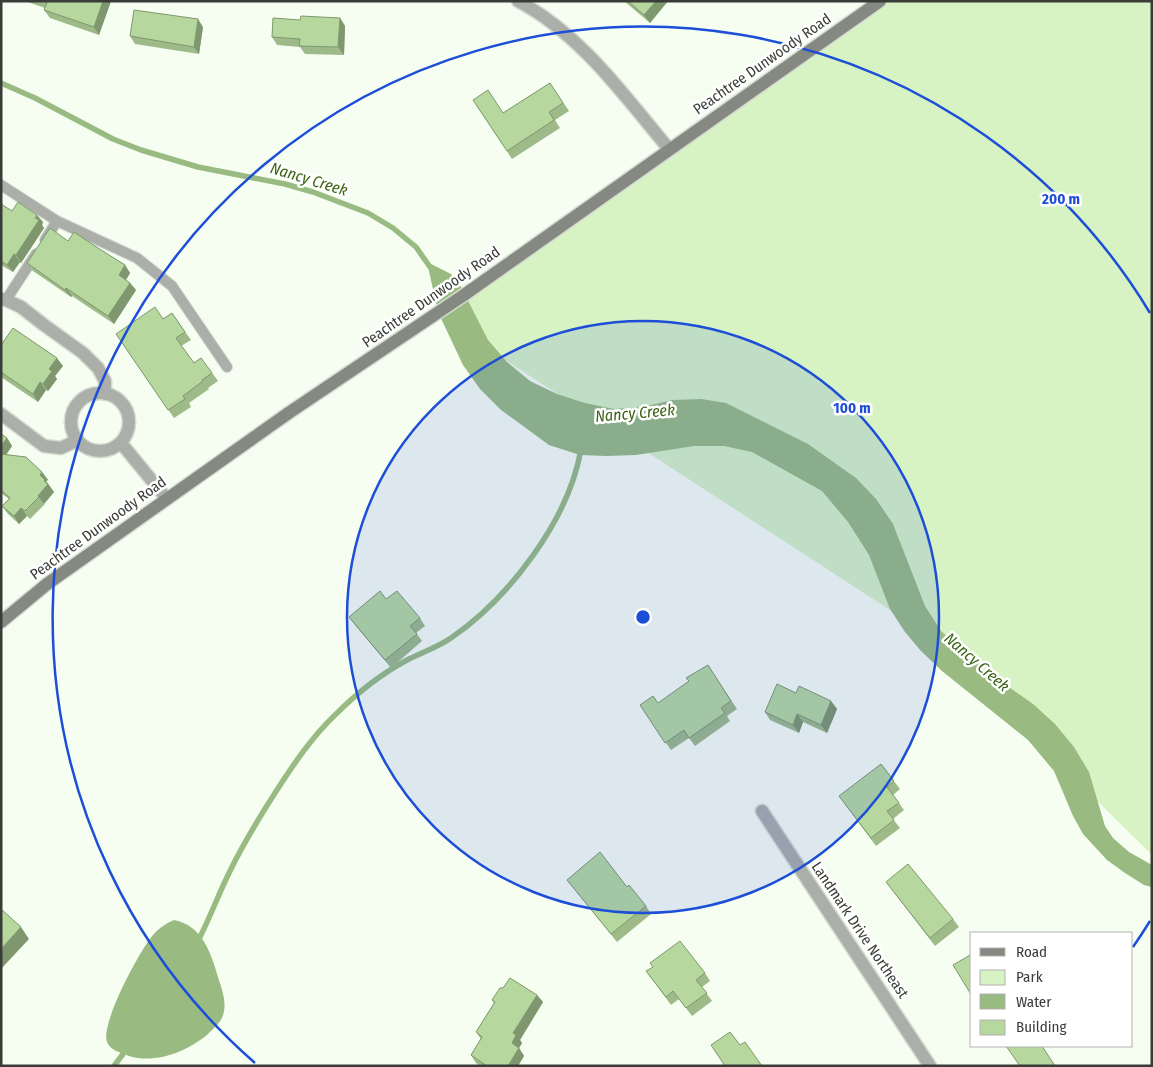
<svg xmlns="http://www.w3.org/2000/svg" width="1153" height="1067" viewBox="0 0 1153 1067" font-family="'Fira Sans Condensed',sans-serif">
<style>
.green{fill:#d7f3c4}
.water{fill:#99bb82}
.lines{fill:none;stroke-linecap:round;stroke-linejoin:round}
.stream{stroke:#99bb82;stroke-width:5.5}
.service-casing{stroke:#d4dbd0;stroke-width:12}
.minor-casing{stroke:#d4dbd0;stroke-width:15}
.secondary-casing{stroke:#d4dbd0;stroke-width:15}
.service{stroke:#abaea9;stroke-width:10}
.minor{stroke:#abaea9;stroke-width:12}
.secondary{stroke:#858982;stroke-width:12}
.wall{fill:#9dba88}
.shaded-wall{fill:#7f976f}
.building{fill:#b6d89e;stroke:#7f976f}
.ring{fill:none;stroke:#1d4ed8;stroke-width:2.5}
.labels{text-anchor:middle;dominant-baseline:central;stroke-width:5;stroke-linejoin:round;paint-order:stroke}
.street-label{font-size:15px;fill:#393c37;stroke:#fff}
.water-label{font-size:16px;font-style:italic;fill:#3b6313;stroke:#fff}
.centre{fill:#1d4ed8;stroke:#fff;stroke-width:2.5}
.ring-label{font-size:15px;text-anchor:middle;font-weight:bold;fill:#1d4ed8;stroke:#fff;stroke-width:5;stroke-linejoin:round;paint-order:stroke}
</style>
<rect width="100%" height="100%" fill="#f6fef2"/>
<!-- green -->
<path class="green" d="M875,1h277v854l-222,-219 -494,-321z"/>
<!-- water -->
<path class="water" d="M427,262l24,12 10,13 27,53 19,22 23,19 27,13 28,9 29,6 29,-2 29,-7 29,-1 25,4 82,41 48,34 20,21 17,25 32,82 16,25 44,39 48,34 22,20 19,23 15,25 16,54 8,12 16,14 23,13v22l-8,-2 -19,-12 -18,-13 -24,-26 -10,-18 -19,-45 -26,-31 -86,-69 -21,-20 -16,-19 -15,-23 -21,-54 -21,-33 -26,-31 -70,-39 -28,-6h-30l-58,9 -30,1 -26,-1 -31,-10 -48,-35 -21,-21 -17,-24 -25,-53z
M174,920c28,5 37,33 44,57 4,13 10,27 4,41 -3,6 -10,12 -15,17 -21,17 -51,29 -78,21 -8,-3 -19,-6 -22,-14 -7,-18 33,-92 46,-107 6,-7 12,-11 21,-15z"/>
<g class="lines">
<!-- stream -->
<path class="stream" d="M1,83l34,15 78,41 28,11 57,17 87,17 28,8 55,21 25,15 23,19 14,20
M200,937c11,-22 19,-44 30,-66 13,-27 29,-53 45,-78 18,-28 36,-55 60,-78 21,-21 46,-41 72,-55 14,-7 31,-13 44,-22 58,-40 118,-118 130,-189
M114,1066l9,-12"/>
<!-- service casing -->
<g class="service-casing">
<path id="service" d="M1,185l56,36 -12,19
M57,221l80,37 35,28 55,81
M6,300l30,-46"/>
</g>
<!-- minor casing -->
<g class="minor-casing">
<path id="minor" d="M518,1c63,33 107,96 151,148
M1,299l5,1 15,7 23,18 39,28 15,15 7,13v13
M71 422a29 29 0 1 1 58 0a29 29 0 1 1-58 0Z
M1,414l43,32 17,2 17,-8
M121,443l46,56
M762,811l168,255"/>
</g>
<!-- secondary casing -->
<g class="secondary-casing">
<path id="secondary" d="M1,622l46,-38 185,-131 58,-41 174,-117 416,-294"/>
</g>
<!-- service -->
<use href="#service" class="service"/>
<!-- minor -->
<use href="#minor" class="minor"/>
<!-- secondary -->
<use href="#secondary" class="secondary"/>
</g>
<!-- wall -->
<path class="wall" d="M25,1h86l-12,34 -49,-17 -6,-8 1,-2z
M624,1h44l-18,22z
M340,18l5,8 -1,29 -39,-1 -5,-7 -23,-2 -5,-8z
M203,27l-4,27 -64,-10 -5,-8z
M550,83l19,28 -14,9 5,8 -48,31 -39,-59 30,13z
M1,204l11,7 31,11 -1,3 2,3 -23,35 -1,-1 -7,10 -12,-7z
M68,241l30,7 27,17 5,8 -4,7 4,3 6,7 -22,34 -42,-28 -1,1 -38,-26 -6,-8z
M172,313l19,27 -10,6 13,17 7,-5 17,23 -10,7 1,1 -20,14 2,4 -17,11 -58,-84 47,-15z
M1,345l62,21 -8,10 2,3 -9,12 -2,-1 -8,12 -37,-25z
M1,434l6,4 5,8 -6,9 36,17 6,8 -2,1 8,11 -10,12h1l-15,15 -3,-3 -8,8 -11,-10 -6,-8 7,-7 -8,-6z
M386,599l34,19 5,8 -9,7 6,8 -31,27 -36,-43 -6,-8z
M713,673l24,36 -10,7 3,5 -35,25 -6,-8 -18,12 -31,-45 18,-2z
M796,693l35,8 6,8 -10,24 -24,-11 -4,11 -29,-13 -5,-8z
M881,764l19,25 -7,6 11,15 -11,9 7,9 -24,18 -32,-43z
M567,880l79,26 5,8 -34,28z
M886,882l67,37 6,8 -24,19z
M646,971l59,2 5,8 -8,6 10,14 -20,15 -13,-17 -8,6z
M537,995l6,7 -23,38 2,3 -3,5 5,8 -6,10h-38l-4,-3 -5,-8 10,-16 -5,-7 18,-29 -2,-3z"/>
<!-- shaded-wall -->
<path class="shaded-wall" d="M103,1h8l-12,34 -5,-8z
M656,1h12l-18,22 -6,-8z
M340,18l5,8 -1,29 -6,-8z
M198,19l5,8 -4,27 -5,-7z
M37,215l6,7 -1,3 2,3 -23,35 -5,-8z
M14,254l6,8 -7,10 -6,-7z
M125,265l5,8 -6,10 -5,-8z
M130,283l6,7 -22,34 -6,-8z
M66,288l6,8 -1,1 -6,-7z
M57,358l6,8 -8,10 2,3 -9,12 -5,-7 6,-15z
M40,382l6,8 -8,12 -5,-8z
M7,438l5,8 -11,16v-16z
M42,472l6,8 -2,1 8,11 -10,12 -6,-8 2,-21z
M21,508l6,8 -8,8 -5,-8z
M831,701l6,8 -10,24 -6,-8z
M797,714l6,8 -4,11 -6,-8z
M21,927l8,12 -28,30v-20z
M537,995l6,7 -23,38 2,3 -3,5 5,8 -6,10h-10l5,-33z"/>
<!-- building -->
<path class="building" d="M43,1h60l-9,26 -50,-17 3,-7z
M628,1h28l-12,14z
M134,10l64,9 -4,28 -64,-11z
M301,16l39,2 -2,29 -39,-1 1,-7 -28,-2 1,-19 27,2z
M550,83l13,20 -14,9 5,8 -47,31 -34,-51 15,-10 15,23z
M18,202l19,13 -2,3 4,2 -23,35 -2,-1 -7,11 -6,-4v-57l11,7z
M50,228l18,13 6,-9 24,16 27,17 -6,10 11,8 -22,33 -42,-28 -1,2 -38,-27z
M155,307l8,12 9,-6 13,19 -9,6 18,25 7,-5 11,15 -10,7 1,1 -20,15 2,3 -17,11 -52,-76z
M13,328l44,30 -8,11 3,2 -9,13 -3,-2 -7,12 -32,-22v-27z
M1,434l6,4 -6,8z
M1,454l25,3 16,15 -2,3 5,5 -1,1 4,3 -10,12 1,1 -14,14 -4,-3 -7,8 -12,-10 8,-8 -9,-8z
M380,591l6,8 11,-8 23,27 -10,8 7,8 -32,26 -36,-43z
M708,665l23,36 -10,7 4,5 -36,25 -5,-8 -19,13 -25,-38 13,-9 5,7 31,-22 -3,-3z
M777,684l19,9 3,-7 32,15 -10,24 -24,-11 -4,11 -28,-13z
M881,764l13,17 -7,6 12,16 -12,8 7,9 -23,18 -32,-42z
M600,852l27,35 2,-2 17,21 -35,28 -44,-54z
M908,864l45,55 -23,19 -44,-56z
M1,909l20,18 -20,22z
M680,941l25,32 -9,7 11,13 -21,15 -13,-17 -7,6 -20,-26 7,-4 -3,-4z
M972,954v42l-19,-31z
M510,978l27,17 -24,38 3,2 -4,8 7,5 -11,18h-21l-16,-11 11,-18 -6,-5 19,-30 -3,-2 8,-12h3z
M730,1032l10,13 5,-3 17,24h-37l-14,-21z
M1006,1046h36l13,20h-35z"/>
<!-- distance rings -->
<circle cx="643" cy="617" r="296" fill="#1d4ed8" fill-opacity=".12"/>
<g class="ring">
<circle cx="643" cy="617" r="296"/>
<path d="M1150 921A591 591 0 0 1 1133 947M255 1063A591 591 0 1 1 1150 313"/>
</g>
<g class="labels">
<!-- street labels -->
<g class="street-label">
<text transform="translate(762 64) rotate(-35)">Peachtree Dunwoody Road</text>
<text transform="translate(431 297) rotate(-35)">Peachtree Dunwoody Road</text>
<text transform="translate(98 528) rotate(-36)">Peachtree Dunwoody Road</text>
<text transform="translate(860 930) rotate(56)">Landmark Drive Northeast</text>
</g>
<!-- water labels -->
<g class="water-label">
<text transform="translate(309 179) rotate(17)">Nancy Creek</text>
<text transform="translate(635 413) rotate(-5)">Nancy Creek</text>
<text transform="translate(977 662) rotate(41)">Nancy Creek</text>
</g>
</g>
<circle cx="643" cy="617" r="8" class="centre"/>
<g class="ring-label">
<text x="1061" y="204">200 m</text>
<text x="852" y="413">100 m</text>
</g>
<!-- border -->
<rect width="1153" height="1067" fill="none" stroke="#393c37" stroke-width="5"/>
<!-- legend -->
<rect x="970" y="932" width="162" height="115" fill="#ffffff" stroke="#b0b1af"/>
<rect x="980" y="948" width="25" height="8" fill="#858982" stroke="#b0b1af"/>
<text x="1016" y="957" font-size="15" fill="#393c37">Road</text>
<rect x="980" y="970" width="25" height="15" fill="#d7f3c4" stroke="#b0b1af"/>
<text x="1016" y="982" font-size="15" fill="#393c37">Park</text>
<rect x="980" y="994" width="25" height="15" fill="#99bb82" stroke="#b0b1af"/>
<text x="1016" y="1007" font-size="15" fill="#393c37">Water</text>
<rect x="980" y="1020" width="25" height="15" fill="#b6d89e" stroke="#b0b1af"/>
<text x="1016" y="1032" font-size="15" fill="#393c37">Building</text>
</svg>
